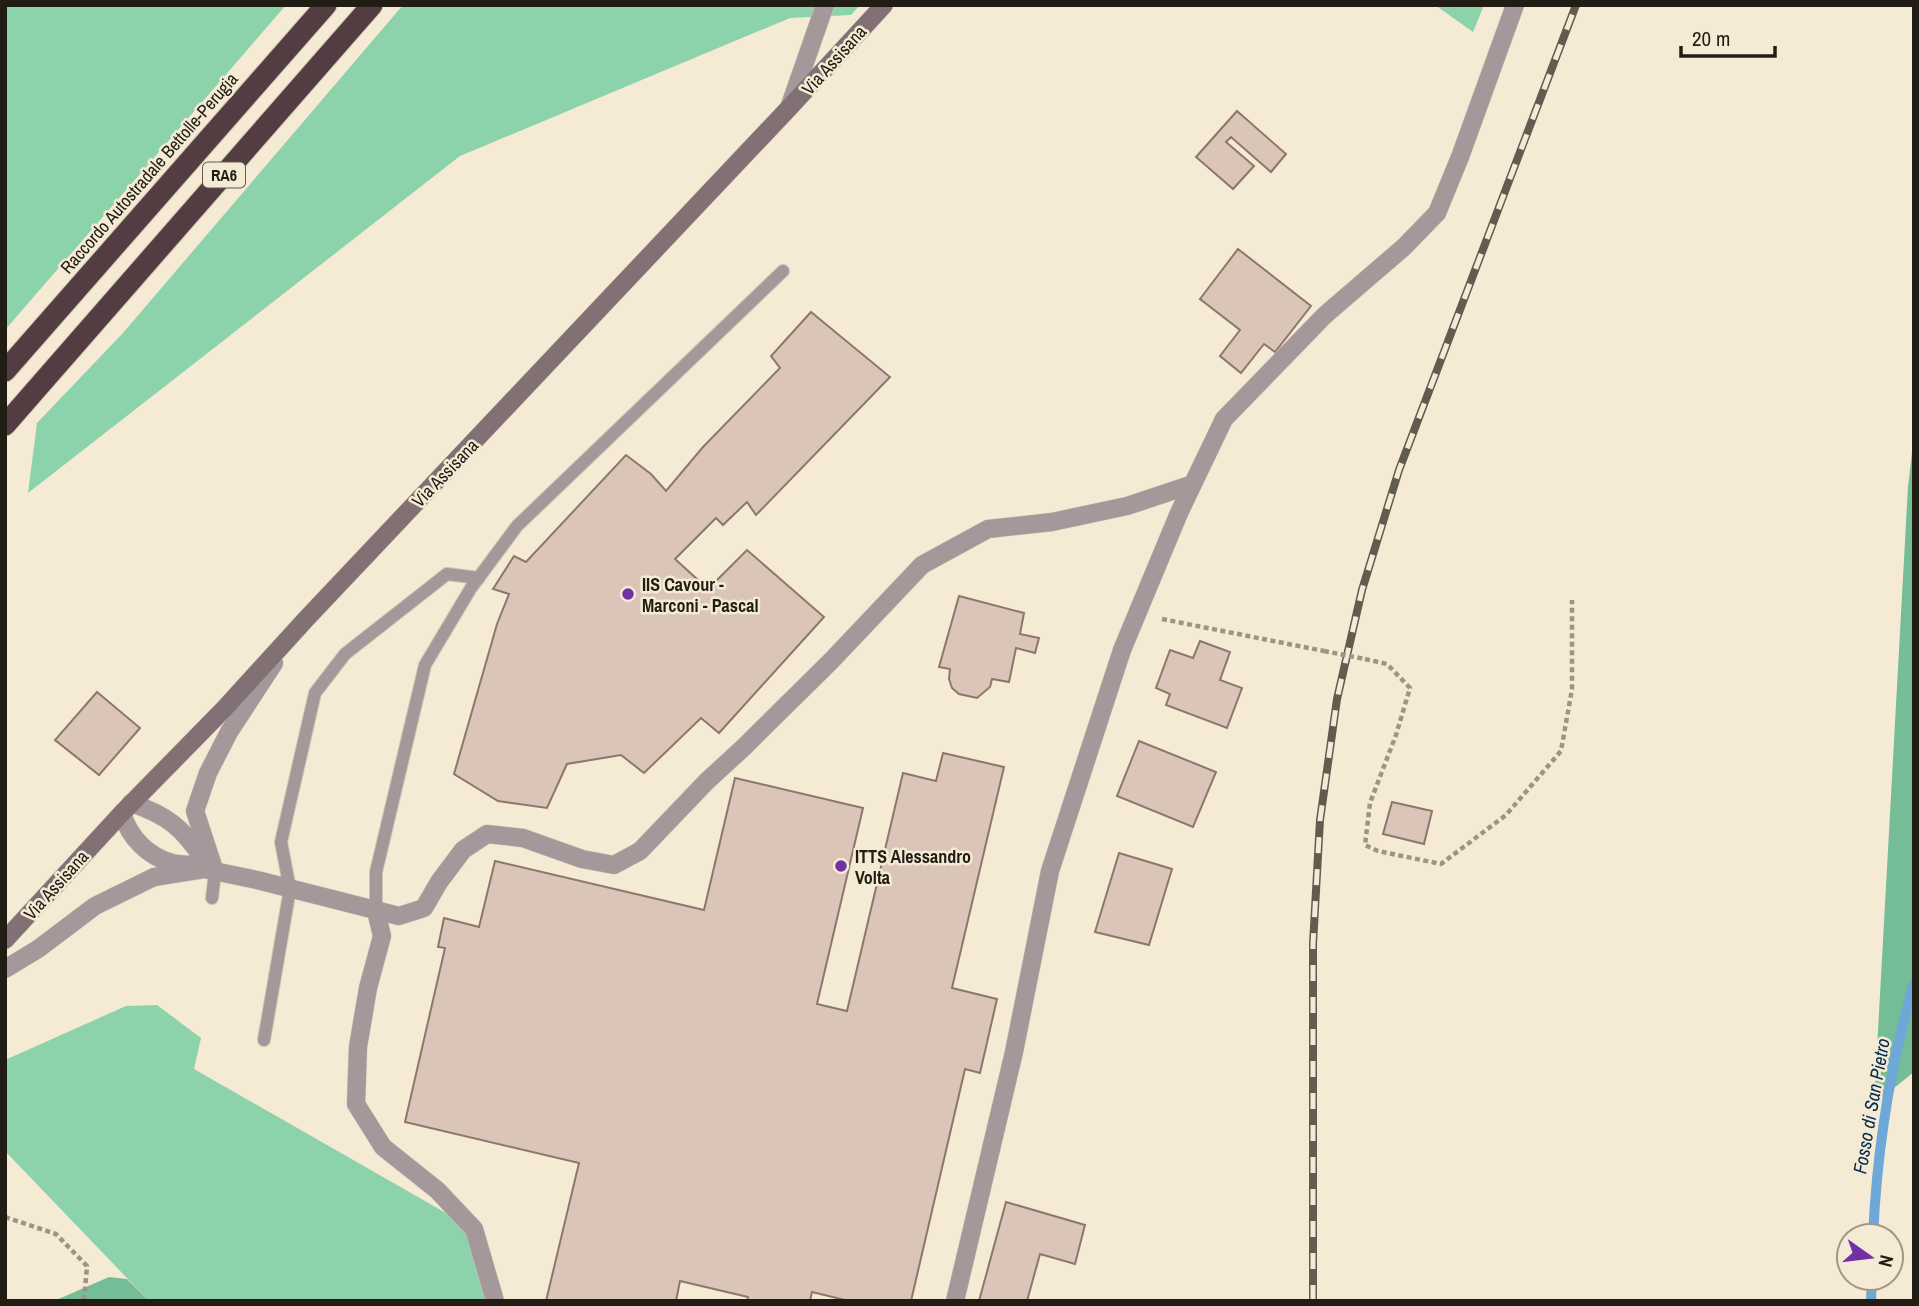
<svg xmlns="http://www.w3.org/2000/svg" width="1919" height="1306" viewBox="0 0 1919 1306" font-family="'Archivo Narrow',sans-serif">
<style>
.green{fill:#8cd2ab}
.forest{fill:#74bd96}
.lines{fill:none;stroke-linecap:round;stroke-linejoin:round}
.stream{stroke:#6ea8d9;stroke-width:10}
.building{fill:#dbc4b8;stroke:#8c776c;stroke-width:2}
.lane-casing{stroke:#cfc5b2;stroke-width:14}
.street-casing{stroke:#cfc5b2;stroke-width:19}
.secondary-casing{stroke:#cfc5b2;stroke-width:19}
.highway-casing{stroke:#cfc5b2;stroke-width:23}
.path{stroke:#9c9484;stroke-width:4.5;stroke-dasharray:5 3.5;stroke-linecap:butt}
.lane{stroke:#a4989b;stroke-width:12}
.street{stroke:#a4989b;stroke-width:18}
.secondary{stroke:#817074;stroke-width:18}
.highway{stroke:#533d43;stroke-width:21}
.rail-casing{stroke:#625b4f;stroke-width:8}
.rail{stroke:#f5ead4;stroke-width:5;stroke-dasharray:16;stroke-linecap:butt}
.path-bridge{stroke:#9c9484;stroke-width:4.5;stroke-dasharray:5 3.5;stroke-linecap:butt}
.poi-dot{fill:#7131a5;stroke:#f5ead4;stroke-width:2.5}
.labels{text-anchor:middle;dominant-baseline:central;stroke-width:5;stroke-linejoin:round;paint-order:stroke}
.shield{fill:#f5ead4;stroke:#615a4e;stroke-width:2}
.shield-label{font-size:16px;font-weight:bold;fill:#211d15}
.street-label{font-size:18px;fill:#211d15;stroke:#f5ead4}
.poi-label{font-size:18px;font-weight:bold;fill:#211d15;stroke:#f5ead4;text-anchor:start}
.water-label{font-size:19px;font-style:italic;fill:#002d4d;stroke:#f5ead4}
</style>
<rect width="100%" height="100%" fill="#f5ead4"/>
<!-- green -->
<path class="green" d="M5,5h281l-281,325z
M403,5h457l-9,10 -61,3 -330,138 -432,337 9,-70 86,-90z
M1435,5h49l-11,27z
M157,1005l44,33 -7,31 280,160 17,72h-342l-144,-150v-91l121,-54z"/>
<!-- forest -->
<path class="forest" d="M1914,435v637l-40,32 34,-617z
M109,1277l18,2 22,22h-95z"/>
<g class="lines">
<!-- stream -->
<path class="stream" d="M1873,1236c4,-85 17,-171 41,-253
M1871,1301l1,-23"/>
</g>
<!-- building -->
<path class="building" d="M1237,111l49,43 -15,18 -40,-35 -5,5 28,24 -21,23 -37,-32z
M1238,249l73,57 -36,46 -11,-8 -23,29 -21,-17 20,-26 -40,-31z
M811,312l79,65 -134,138 -9,-13 -24,23 -7,-7 -41,41 33,30 39,-39 77,67 -105,116 -18,-15 -57,55 -23,-18 -54,9 -20,44 -49,-7 -44,-27 43,-150 12,-30 -16,-5 21,-33 12,6 100,-107 25,19 15,17 37,-44 77,-79 -9,-12z
M959,596l65,17 -4,21 19,4 -4,15 -19,-5 -7,34 -17,-3 -2,8 -13,11 -18,-4 -7,-6 -3,-9 1,-10 -11,-2z
M1200,641l30,11 -10,28 22,8 -15,40 -61,-23 4,-11 -14,-6 14,-38 23,8z
M97,692l43,36 -41,47 -44,-35z
M1139,741l77,31 -23,55 -76,-31z
M943,753l61,14 -52,221 45,11 -17,74 -15,-4 -54,232h-62l-37,-9 -2,9h-63l1,-4 -68,-16 -4,20h-130l33,-138 -174,-41 40,-174 -7,-1 6,-29 35,9 16,-66 209,49 31,-132 128,30 -46,196 30,7 56,-238 33,8z
M1392,802l40,9 -8,33 -41,-10z
M1119,853l53,16 -23,76 -54,-13z
M1006,1202l79,23 -10,39 -35,-10 -13,47h-48z"/>
<g class="lines">
<!-- lane casing -->
<g class="lane-casing">
<path id="lane" d="M212,898l3,-26
M376,911v-39l49,-207 46,-77 46,-62 266,-255
M264,1040l26,-151 -9,-47 34,-149 30,-39 102,-80 32,4"/>
</g>
<!-- street casing -->
<g class="street-casing">
<path id="street" d="M789,108l36,-103
M131,803c36,12 52,25 72,56
M122,813c7,24 25,43 50,50 8,2 16,1 23,3
M215,872l-20,-61 13,-38 21,-41 45,-69
M376,911l6,25 -14,52 -10,59 -2,57 27,43 54,43 37,39 21,72
M5,969l33,-20 57,-43 59,-29 50,-8 53,11 142,36 25,-8 15,-26 24,-32 24,-16 36,4 59,21 32,6 26,-14 67,-70 36,-33 88,-87 91,-96 66,-36 64,-7 75,-16 66,-22
M955,1301l59,-249 36,-181 72,-221 57,-137 45,-94 101,-104 79,-68 33,-34 23,-56 55,-152"/>
</g>
<!-- secondary casing -->
<g class="secondary-casing">
<path id="secondary" d="M5,940l117,-127 102,-104 83,-91 482,-510 95,-103"/>
</g>
<!-- highway casing -->
<g class="highway-casing">
<path id="highway" d="M5,371l321,-366
M5,425l367,-420"/>
</g>
<!-- path -->
<path class="path" d="M1162,619l162,32
M1365,659l22,5 23,24 -14,47 -26,68 -5,42 13,6 63,13 65,-49 55,-64 11,-62v-89
M5,1217l51,17 31,32 -3,35"/>
<!-- lane -->
<use href="#lane" class="lane"/>
<!-- street -->
<use href="#street" class="street"/>
<!-- secondary -->
<use href="#secondary" class="secondary"/>
<!-- highway -->
<use href="#highway" class="highway"/>
<!-- rail casing -->
<g class="rail-casing">
<path id="rail" d="M1313,1301v-357l7,-124 17,-121 25,-109 37,-120 177,-465"/>
</g>
<!-- rail -->
<use href="#rail" class="rail"/>
<!-- path-bridge -->
<path class="path-bridge" d="M1324,651l41,8"/>
</g>
<!-- markers -->
<g class="poi-dot">
<circle cx="628" cy="594" r="7"/>
<circle cx="841" cy="866" r="7"/>
</g>
<g class="labels">
<!-- shield labels -->
<rect class="shield" x="203" y="162.5" width="42" height="25" rx="5"/>
<g class="shield-label">
<text x="224" y="175">RA6</text>
</g>
<!-- street labels -->
<g class="street-label">
<text transform="translate(834 60) rotate(-48)">Via Assisana</text>
<text transform="translate(149 173) rotate(-49)">Raccordo Autostradale Bettolle-Perugia</text>
<text transform="translate(445 473) rotate(-46)">Via Assisana</text>
<text transform="translate(56 885) rotate(-48)">Via Assisana</text>
</g>
<!-- poi labels -->
<g class="poi-label">
<text x="642" y="584">IIS Cavour -<tspan x="642" dy="21">Marconi - Pascal</tspan></text>
<text x="855" y="856">ITTS Alessandro<tspan x="855" dy="21">Volta</tspan></text>
</g>
<!-- water labels -->
<g class="water-label">
<text transform="translate(1871 1106) rotate(-80)">Fosso di San Pietro</text>
</g>
</g>
<!-- border -->
<rect width="1919" height="1306" fill="none" stroke="#211d15" stroke-width="14"/>
<!-- north arrow -->
<g transform="translate(1870 1257) rotate(104)"><circle r="33" fill="#f5ead4" stroke="#a09888" stroke-width="2"/>
<path d="M0-5L12 26L0 18L-12 26Z" fill="#7131a5"/>
<text y="-10" font-size="19" font-weight="bold" text-anchor="middle" fill="#211d15">N</text>
</g>
<!-- scale -->
<path d="M1681 46v10h94v-10" fill="none" stroke="#211d15" stroke-width="3.5"/>
<text x="1692" y="46" font-size="21" fill="#211d15" stroke="#f5ead4" stroke-width="5" paint-order="stroke">20 m</text>
</svg>
